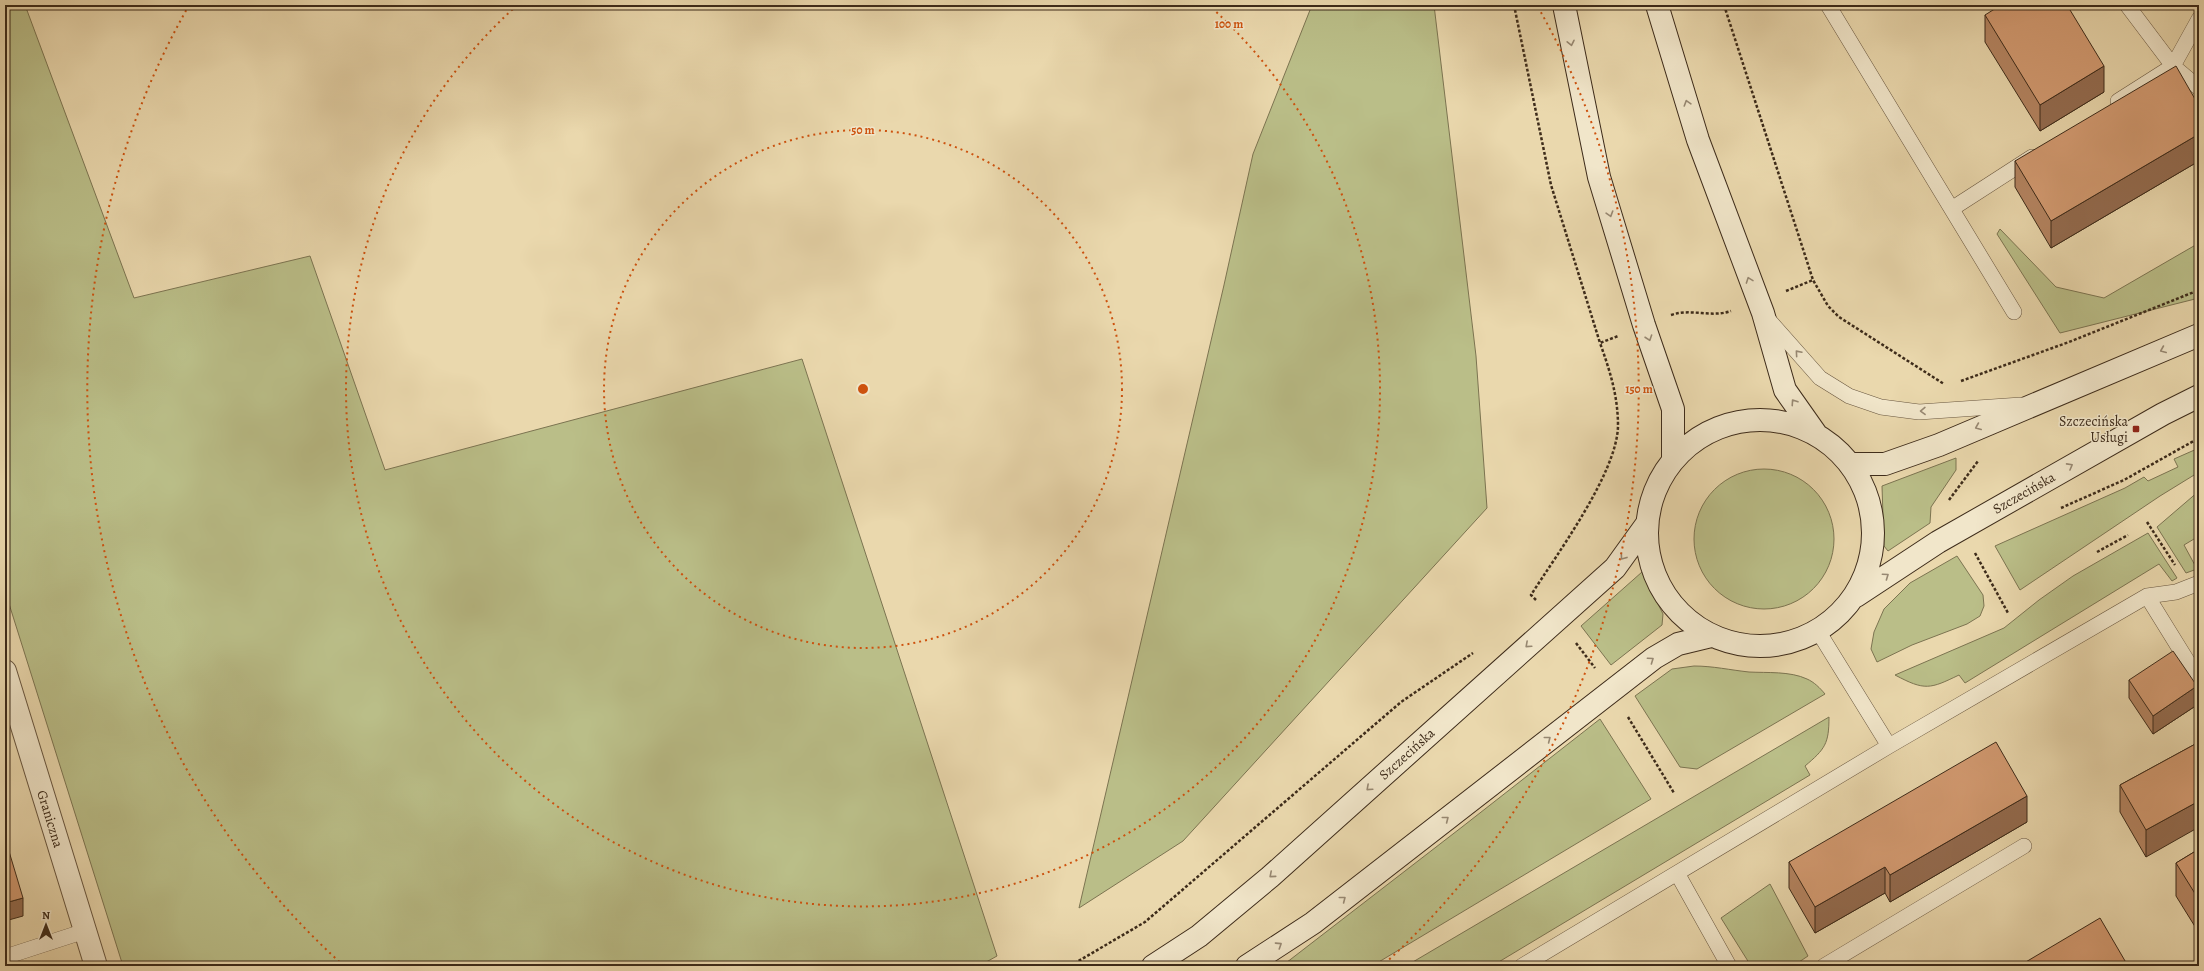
<svg xmlns="http://www.w3.org/2000/svg" width="2204" height="971" viewBox="0 0 2204 971" font-family="Alegreya,serif">
<style>
.green{fill:#babe88;stroke:#7c7451}
.lines{fill:none;stroke-linecap:round;stroke-linejoin:round}
.lane-casing{stroke:#68563f;stroke-width:16}
.street-casing{stroke:#68563f;stroke-width:24}
.secondary-casing{stroke:#3d2b1a;stroke-width:24}
.path{stroke:#3d2b1a;stroke-width:2.5;stroke-dasharray:3 2;stroke-linecap:butt}
.lane{stroke:#f1e6ca;stroke-width:15}
.street{stroke:#f1e6ca;stroke-width:22}
.secondary{stroke:#f1e6ca;stroke-width:22}
.wall{fill:#b58562;stroke:#3d2b1a}
.shaded-wall{fill:#946c50;stroke:#3d2b1a}
.building{fill:#d39b72;stroke:#3d2b1a}
.oneway{stroke:#978872}
.ring{fill:none;stroke:#ce520e;stroke-width:2;stroke-dasharray:2 4}
.poi-dot{fill:#8f2418;stroke:#f1e6ca;stroke-width:1.5}
.labels{text-anchor:middle;dominant-baseline:central;stroke-width:3;stroke-linejoin:round;paint-order:stroke}
.poi-label{font-size:14px;fill:#3d2b1a;stroke:#f1e6ca;text-anchor:end}
.street-label{font-size:14px;fill:#3d2b1a;stroke:#f1e6ca}
.centre{fill:#ce520e;stroke:#f1e6ca;stroke-width:2}
.ring-label{font-size:12px;text-anchor:middle;font-weight:bold;fill:#ce520e;stroke:#f1e6ca;stroke-width:3;stroke-linejoin:round;paint-order:stroke}
</style>
<rect width="100%" height="100%" fill="#ead8ad"/>
<filter id="stains"><feTurbulence type="fractalNoise" baseFrequency=".005" numOctaves="4"/><feColorMatrix values="0 0 0 0 .2 0 0 0 0 .09 0 0 0 0 .02 0 0 0 .5 -.17"/></filter>
<radialGradient id="worn" r=".72"><stop offset=".6" stop-color="#630" stop-opacity="0"/><stop offset="1" stop-color="#630" stop-opacity=".3"/></radialGradient>
<!-- green -->
<path class="green" d="M5,5h20l109,293 176,-42 75,214 417,-111 195,597 -18,10h-856l-118,-375z
M1312,5h122l42,351 11,152 -304,333 -104,67 145,-623 29,-131z
M2000,229l56,58 48,11 95,-55v55l-139,35 -63,-99z
M2199,448v24l-39,24 -140,94 -25,-44 130,-58 19,-11 4,4 30,-14 -4,-8z
M1956,458v12l-25,37 -1,16 -42,28 -4,-5 -2,-60z
M1694 539a70 70 0 1 1 140 0a70 70 0 1 1-140 0Z
M2199,491v45l-15,9 13,24 -11,4 -29,-46z
M2148,533l29,45 -5,3 -13,-17 -194,119 -6,-8c-29,14 -34,16 -64,0l109,-47 35,-28 34,-24z
M1957,556l26,39 1,11 -4,10 -13,8 -55,21 -35,17 -6,-13 3,-17 10,-23 26,-26z
M1642,572l21,42 -1,11 -51,40 -30,-39z
M1694,666c19,0 36,4 55,6 18,1 41,-1 58,7 7,3 13,9 18,15l-128,75 -17,-2 -45,-71 37,-27z
M1829,717c0,27 -4,32 -24,49l5,9 -318,191h-86z
M1600,719l51,80 -279,167h-90l180,-139z
M1770,884l38,72 -15,10h-42l-30,-48z"/>
<g class="lines">
<!-- lane casing -->
<g class="lane-casing">
<path id="lane" d="M1828,5l186,307
M2127,5l46,61 26,-47
M2118,101l55,-35 26,22
M1953,208l79,-51
M1766,317l54,61 29,18 32,11 38,5 102,-7
M2147,596l52,84
M1818,631l71,115
M1677,873l52,93
M5,957l80,-26
M1522,966l367,-220 258,-150 29,-4 23,-9
M1824,966l200,-120"/>
</g>
<!-- street casing -->
<g class="street-casing">
<path id="street" d="M5,671l91,295"/>
</g>
<!-- secondary casing -->
<g class="secondary-casing">
<path id="secondary" d="M1564,5l35,172 45,148 29,84v49
M1657,5l41,135 65,173 22,77 31,44
M1647 533a113 113 0 1 1 226 0a113 113 0 1 1-226 0Z
M1850,464h35l54,-19 260,-110
M1856,596l82,-54 225,-128 36,-18
M1153,966l46,-30 71,-59 345,-309 31,-43
M1247,966l66,-43 341,-265 24,-14 33,-8"/>
</g>
<!-- path -->
<path class="path" d="M1514,5l37,180 49,158
M1724,5l89,275
M1786,291l27,-11 15,26 11,11 105,67
M1671,315c20,-7 40,3 60,-4
M1961,381l108,-39 130,-52
M1949,500l29,-39
M2061,508l63,-28 75,-42
M2147,522l28,43
M2097,552l31,-17
M1975,553l33,60
M1536,600l-5,-5c26,-41 86,-122 87,-169 0,-30 -8,-55 -18,-83l18,-7
M1576,643l19,25
M1628,717l46,76
M1070,966l75,-44 256,-220 72,-49"/>
<!-- lane -->
<use href="#lane" class="lane"/>
<!-- street -->
<use href="#street" class="street"/>
<!-- secondary -->
<use href="#secondary" class="secondary"/>
</g>
<!-- wall -->
<path class="wall" d="M1985,15l119,77 -64,39 -55,-89z
M2199,106v55l-148,87 -36,-61v-26z
M2129,680l68,25 -44,29 -24,-36z
M2199,742l-53,115 -26,-45v-27z
M2027,822l-137,80 -5,-9 -70,40 -26,-45v-26z
M2199,849v84l-23,-37v-33z"/>
<!-- shaded-wall -->
<path class="shaded-wall" d="M2104,66v26l-64,39v-26z
M2199,134v27l-148,87v-27z
M2197,686v19l-44,29v-18z
M2027,796v26l-137,80v-27z
M2199,801v26l-53,30v-27z
M1885,867v26l-70,40v-26z
M23,898v18l-18,5v-18z"/>
<!-- building -->
<path class="building" d="M2001,5h66l37,61 -64,39 -55,-90z
M2176,66l23,40v28l-148,87 -36,-60z
M2173,651l24,35 -44,30 -24,-36z
M1996,742l31,54 -137,79 -5,-8 -70,40 -26,-45z
M2199,742v59l-53,29 -26,-45z
M5,838l18,60 -18,5z
M2199,849v51l-23,-37z
M2100,918l28,48h-109z"/>
<!-- one-way arrows -->
<defs><path id="oneway-chevron" d="M-2-3.5L2.5 0L-2 3.5" fill="none" stroke-width="1.6" stroke-linecap="round" stroke-linejoin="round"/></defs>
<g class="oneway">
<use href="#oneway-chevron" transform="translate(1571 43) rotate(78)"/>
<use href="#oneway-chevron" transform="translate(1687 103) rotate(-107)"/>
<use href="#oneway-chevron" transform="translate(1610 214) rotate(73)"/>
<use href="#oneway-chevron" transform="translate(1749 280) rotate(-110)"/>
<use href="#oneway-chevron" transform="translate(1649 338) rotate(71)"/>
<use href="#oneway-chevron" transform="translate(2163 350) rotate(157)"/>
<use href="#oneway-chevron" transform="translate(1798 353) rotate(-131)"/>
<use href="#oneway-chevron" transform="translate(1794 402) rotate(-124)"/>
<use href="#oneway-chevron" transform="translate(1923 411) rotate(179)"/>
<use href="#oneway-chevron" transform="translate(1978 427) rotate(157)"/>
<use href="#oneway-chevron" transform="translate(2070 466) rotate(-29)"/>
<use href="#oneway-chevron" transform="translate(1623 557) rotate(126)"/>
<use href="#oneway-chevron" transform="translate(1886 576) rotate(-35)"/>
<use href="#oneway-chevron" transform="translate(1528 645) rotate(138)"/>
<use href="#oneway-chevron" transform="translate(1651 660) rotate(-35)"/>
<use href="#oneway-chevron" transform="translate(1548 739) rotate(-38)"/>
<use href="#oneway-chevron" transform="translate(1369 788) rotate(138)"/>
<use href="#oneway-chevron" transform="translate(1446 819) rotate(-38)"/>
<use href="#oneway-chevron" transform="translate(1272 875) rotate(139)"/>
<use href="#oneway-chevron" transform="translate(1343 899) rotate(-38)"/>
<use href="#oneway-chevron" transform="translate(1279 945) rotate(-33)"/>
</g>
<!-- distance rings -->
<g class="ring">
<circle cx="863" cy="389" r="259"/>
<path d="M1212 8A517 517 0 1 1 514 8"/>
<path d="M344 966A776 776 0 0 1 188 7M1538 7A776 776 0 0 1 1382 966"/>
</g>
<!-- markers -->
<rect class="poi-dot" x="2132" y="425" width="8" height="8" rx="2"/>
<g class="labels">
<!-- poi labels -->
<g class="poi-label">
<text x="2128" y="421">Szczecińska<tspan x="2128" dy="16">Usługi</tspan></text>
</g>
<!-- street labels -->
<g class="street-label">
<text transform="translate(2024 493) rotate(-30)">Szczecińska</text>
<text transform="translate(1407 754) rotate(-42)">Szczecińska</text>
<text transform="translate(50 819) rotate(73)">Graniczna</text>
</g>
</g>
<circle cx="863" cy="389" r="6" class="centre"/>
<g class="ring-label">
<text x="1229" y="28">100 m</text>
<text x="863" y="134">50 m</text>
<text x="1639" y="393">150 m</text>
</g>
<!-- margin -->
<rect width="2204" height="971" fill="none" stroke="#ead8ad" stroke-width="20"/>
<rect x="6" y="6" width="2192" height="959" fill="none" stroke="#3d2b1a" stroke-width="2"/>
<rect x="10" y="10" width="2184" height="951" fill="none" stroke="#3d2b1a"/>
<!-- north arrow -->
<g transform="translate(46 925)" stroke="#f1e6ca" stroke-width="3" paint-order="stroke">
<path d="M0-3L7 15L0 10L-7 15Z" fill="#3d2b1a"/>
<text y="-6" font-size="11" font-weight="bold" text-anchor="middle" fill="#3d2b1a">N</text>
</g>
<rect width="100%" height="100%" filter="url(#stains)"/>
<rect width="100%" height="100%" fill="url(#worn)"/>
</svg>
